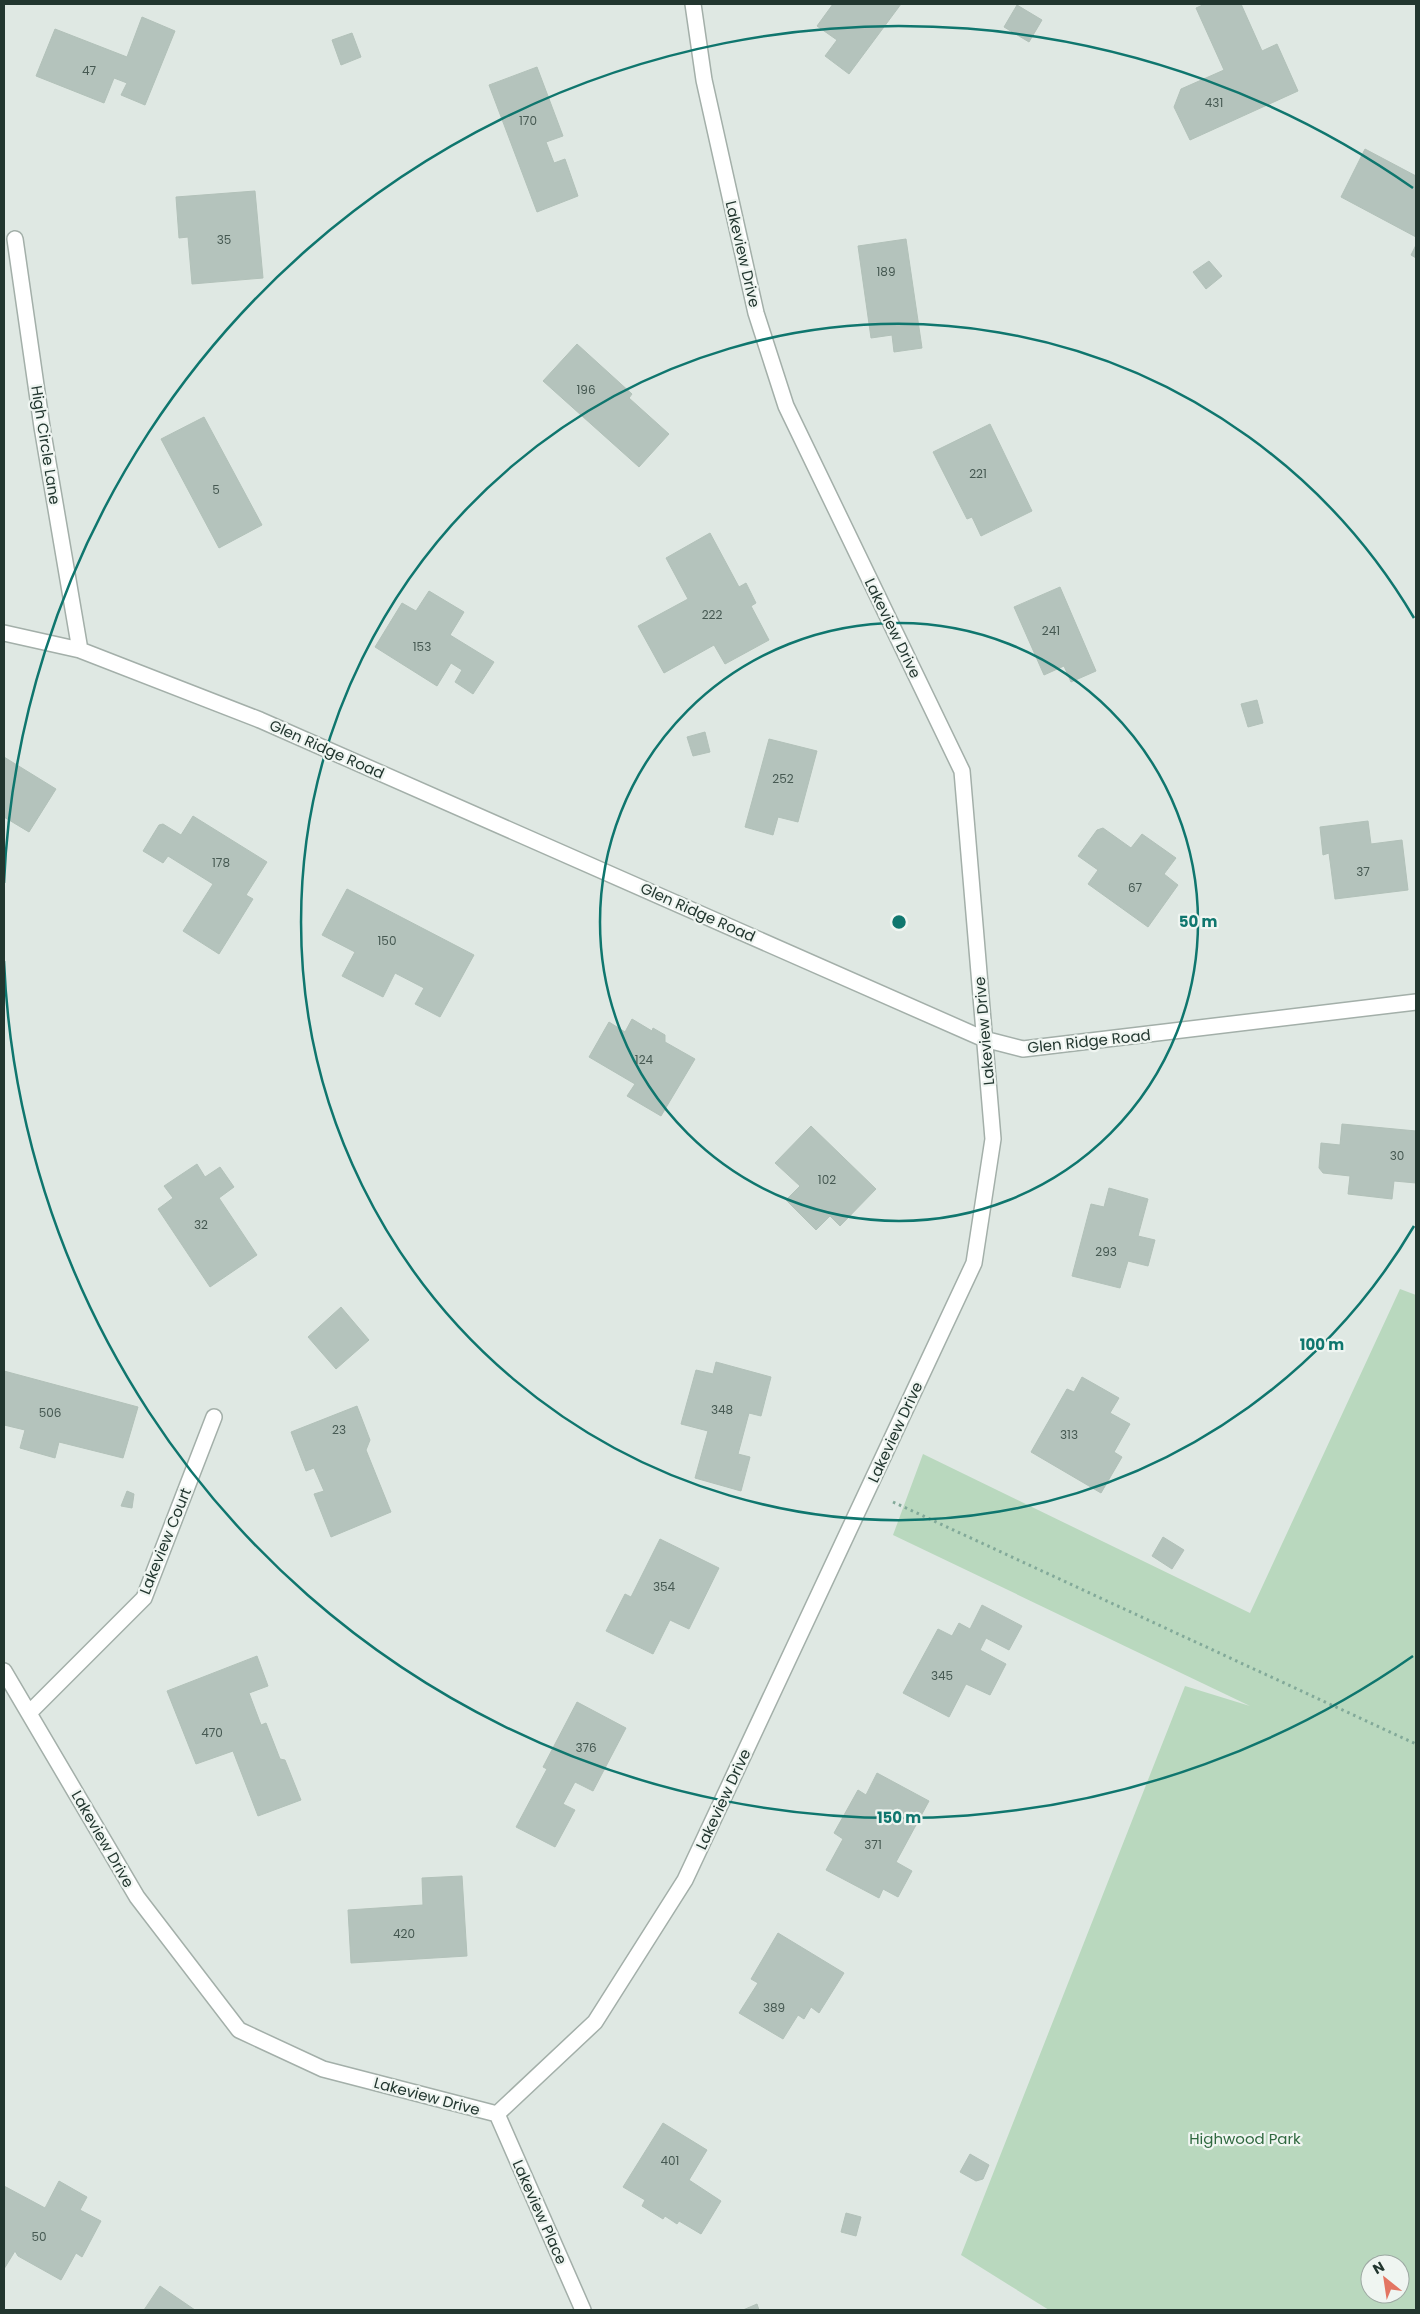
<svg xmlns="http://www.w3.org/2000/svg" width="1420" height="2314" viewBox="0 0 1420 2314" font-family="Poppins,sans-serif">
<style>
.green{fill:#b9d8be;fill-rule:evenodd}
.building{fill:#b4c3bc;stroke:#b2c1b9}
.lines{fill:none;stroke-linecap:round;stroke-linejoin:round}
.minor-casing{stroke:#a3afa9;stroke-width:18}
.path{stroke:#82a999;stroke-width:3;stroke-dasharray:2.5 4;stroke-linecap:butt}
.minor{stroke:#fff;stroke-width:15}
.ring{fill:none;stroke:#0f766e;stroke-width:2.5}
.labels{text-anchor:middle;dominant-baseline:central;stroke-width:4.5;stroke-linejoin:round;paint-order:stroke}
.number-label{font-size:12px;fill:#465952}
.street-label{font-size:15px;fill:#22362f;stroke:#eff5f1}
.park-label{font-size:15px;fill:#306940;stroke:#eff5f1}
.centre{fill:#0f766e;stroke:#eff5f1;stroke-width:2.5}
.ring-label{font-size:15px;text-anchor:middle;font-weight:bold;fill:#0f766e;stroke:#eff5f1;stroke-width:4.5;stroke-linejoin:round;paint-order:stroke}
</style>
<rect width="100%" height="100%" fill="#dfe8e3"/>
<!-- green -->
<path class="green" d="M1400,1289l16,6v1015h-367l-88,-55 224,-569 65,20 -357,-171 30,-81 327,159zM1370,2264h30v30h-30z"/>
<!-- building -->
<path class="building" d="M833,4h68l-52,70 -24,-18 12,-16 -20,-14z
M1205,4h36l21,47 15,-7 21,47 -108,49 -16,-33 7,-18 43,-19 -28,-62z
M1017,5l25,15 -13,22 -25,-15z
M142,17l33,14 -30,74 -24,-10 6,-12 -13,-5 -10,25 -68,-27 19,-47 72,28z
M352,33l9,24 -20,8 -9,-25z
M537,67l26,69 -17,6 8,21 11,-4 13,37 -41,16 -48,-127z
M1365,149l51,27v61l-75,-40z
M255,191l8,87 -71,6 -4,-47 -9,1 -3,-41z
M906,239l16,109 -28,4 -2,-17 -21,3 -13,-92z
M1416,245v13l-5,-3z
M1209,261l13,15 -16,13 -13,-17z
M577,344l55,50 -3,4 40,36 -30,33 -96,-86z
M204,417l58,108 -43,23 -58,-109z
M990,424l42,87 -51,25 -9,-19 -5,2 -34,-67z
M710,533l29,54 7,-4 10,20 -5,3 18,34 -44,24 -11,-19 -50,28 -26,-47 50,-27 -22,-41z
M1060,587l36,84 -25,11 -7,-16 -20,9 -30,-68z
M429,591l35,21 -14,23 44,27 -21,32 -18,-12 7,-12 -11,-7 -14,23 -62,-39 27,-44 14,8z
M1257,700l6,23 -15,4 -7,-23z
M705,732l5,20 -17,4 -6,-19z
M769,739l48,12 -19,71 -20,-5 -5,18 -28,-8z
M4,757l52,32 -27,43 -25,-15z
M193,816l74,46 -21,33 7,4 -34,55 -36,-23 30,-47 -45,-28 -5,7 -20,-12 16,-26 4,-1 18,11z
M1368,821l3,23 31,-4 6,50 -73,9 -6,-46 -6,2 -3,-28z
M1103,828l28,20 11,-14 34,24 -12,16 14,11 -30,42 -60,-43 10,-14 -20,-14 19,-26z
M347,889l127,66 -34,62 -25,-13 9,-16 -29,-15 -12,24 -41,-21 13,-24 -33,-17z
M632,1019l20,12 1,-3 12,7v7l30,17 -34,57 -34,-20 8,-12 -46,-27 20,-35 16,10z
M1342,1124l74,7v52l-22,-2 -2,18 -44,-5 2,-18 -27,-3 -4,-5 2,-25 19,2z
M811,1126l65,63 -36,37 -10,-10 -14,14 -30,-30 14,-14 -25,-23z
M197,1164l8,13 15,-10 14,20 -15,11 38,57 -47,32 -52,-78 15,-11 -9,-12z
M1109,1188l39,11 -10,37 17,4 -7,26 -20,-5 -8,27 -48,-12 19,-72 13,3z
M341,1307l28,33 -33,29 -28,-32z
M716,1362l55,15 -10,39 -12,-3 -11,41 12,3 -9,34 -46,-13 13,-47 -27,-7 15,-54 17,4z
M4,1371l134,36 -15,51 -64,-16 -4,16 -35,-10 5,-18 -21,-5z
M1082,1377l37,21 -9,15 20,11 -16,28 8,5 -21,36 -70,-41 36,-63 7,3z
M357,1406l13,34 -4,10 25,62 -60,25 -17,-43 10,-3 -10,-23 -8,3 -15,-39z
M127,1491l7,3 -2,14 -11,-2z
M1163,1537l21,13 -12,19 -20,-13z
M660,1539l59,29 -30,61 -19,-9 -17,34 -47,-23 19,-37 6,3z
M982,1605l40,21 -13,24 -23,-12 -6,12 26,14 -16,31 -24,-11 -17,33 -46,-24 35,-64 14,7 7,-13 11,6z
M257,1656l11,30 -19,7 12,32 5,-2 14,36 5,1 16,40 -43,16 -25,-65 -37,13 -29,-73z
M577,1702l49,26 -33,63 -18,-9 -12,22 12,6 -20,37 -39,-20 31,-58 -4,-2z
M877,1773l52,28 -33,61 16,9 -14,26 -15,-8 -4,9 -53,-28 17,-31 -9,-6 24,-43 8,5z
M462,1876l5,80 -116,7 -3,-53 75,-5 -1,-27z
M778,1933l66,40 -25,40 -8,-6 -7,12 -6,-4 -15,24 -44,-26 19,-30 -7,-4z
M663,2123l44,27 -18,30 32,21 -20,33 -22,-13 -2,3 -12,-8 -2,3 -21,-13 3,-6 -22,-13z
M970,2154l19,11 -6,14 -7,2 -16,-9z
M59,2181l28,16 -7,13 21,11 -19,36 -6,-4 -15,27 -43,-24 -3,-5 -11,18v-83l41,22z
M846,2213l15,4 -5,19 -15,-4z
M160,2286l35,24h-51z
M757,2304l2,6h-16z"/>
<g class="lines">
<!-- minor casing -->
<g class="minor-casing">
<path id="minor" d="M15,239l27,188 38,223
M4,633l76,17 180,70 724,319 39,10 393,-47
M4,1671l133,226 102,133 84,39 174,45
M29,1713l115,-115 70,-181
M497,2114l98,-92 90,-142 289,-617 19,-124 -31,-368 -176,-365 -30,-93 -52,-233 -11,-76
M497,2114l86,196"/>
</g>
<!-- path -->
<path class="path" d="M893,1502l523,242"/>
<!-- minor -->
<use href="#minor" class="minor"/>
</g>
<!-- distance rings -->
<g class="ring">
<circle cx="899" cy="922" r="299"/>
<path d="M1414 1226A598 598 0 1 1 1414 618"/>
<path d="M1413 1656A896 896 0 0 1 4 961M4 883A896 896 0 0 1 1413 188"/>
</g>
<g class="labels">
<!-- number labels -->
<g class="number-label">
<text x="89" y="70">47</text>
<text x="1214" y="102">431</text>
<text x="528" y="120">170</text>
<text x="224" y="239">35</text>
<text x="886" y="271">189</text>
<text x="586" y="389">196</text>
<text x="978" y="473">221</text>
<text x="216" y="489">5</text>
<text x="712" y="614">222</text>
<text x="1051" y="630">241</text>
<text x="422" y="646">153</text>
<text x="783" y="778">252</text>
<text x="221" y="862">178</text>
<text x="1363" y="871">37</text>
<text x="1135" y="887">67</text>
<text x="387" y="940">150</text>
<text x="644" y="1059">124</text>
<text x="1397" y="1155">30</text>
<text x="827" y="1179">102</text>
<text x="201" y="1224">32</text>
<text x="1106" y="1251">293</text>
<text x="722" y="1409">348</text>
<text x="50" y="1412">506</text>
<text x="339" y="1429">23</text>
<text x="1069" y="1434">313</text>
<text x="664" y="1586">354</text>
<text x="942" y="1675">345</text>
<text x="212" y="1732">470</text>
<text x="586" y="1747">376</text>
<text x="873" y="1844">371</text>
<text x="404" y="1933">420</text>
<text x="774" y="2007">389</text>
<text x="670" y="2160">401</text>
<text x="39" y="2236">50</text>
</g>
<!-- street labels -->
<g class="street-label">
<text transform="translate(743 254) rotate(77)">Lakeview Drive</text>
<text transform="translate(46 445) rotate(81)">High Circle Lane</text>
<text transform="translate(893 628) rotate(64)">Lakeview Drive</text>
<text transform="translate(327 749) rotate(24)">Glen Ridge Road</text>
<text transform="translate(698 912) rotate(24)">Glen Ridge Road</text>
<text transform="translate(984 1031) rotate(-95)">Lakeview Drive</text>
<text transform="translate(1089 1041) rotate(-6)">Glen Ridge Road</text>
<text transform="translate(895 1432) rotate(-65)">Lakeview Drive</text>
<text transform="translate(165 1541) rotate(-68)">Lakeview Court</text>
<text transform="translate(723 1799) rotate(-65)">Lakeview Drive</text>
<text transform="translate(103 1839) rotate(60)">Lakeview Drive</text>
<text transform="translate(427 2096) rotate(15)">Lakeview Drive</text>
<text transform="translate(540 2212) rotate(66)">Lakeview Place</text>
</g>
<!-- park labels -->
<g class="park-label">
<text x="1245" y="2138">Highwood Park</text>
</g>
</g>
<circle cx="899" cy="922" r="8" class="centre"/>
<g class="ring-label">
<text x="1198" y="927">50 m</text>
<text x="1322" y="1350">100 m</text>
<text x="899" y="1823">150 m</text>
</g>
<!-- border -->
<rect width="1420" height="2314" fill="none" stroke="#22362f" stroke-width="10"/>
<!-- north arrow -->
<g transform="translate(1385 2279) rotate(330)"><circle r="24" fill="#eff5f1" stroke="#9da9a3"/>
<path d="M0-4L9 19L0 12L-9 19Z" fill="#e37562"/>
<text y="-8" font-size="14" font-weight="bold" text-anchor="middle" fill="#22362f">N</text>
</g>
</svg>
